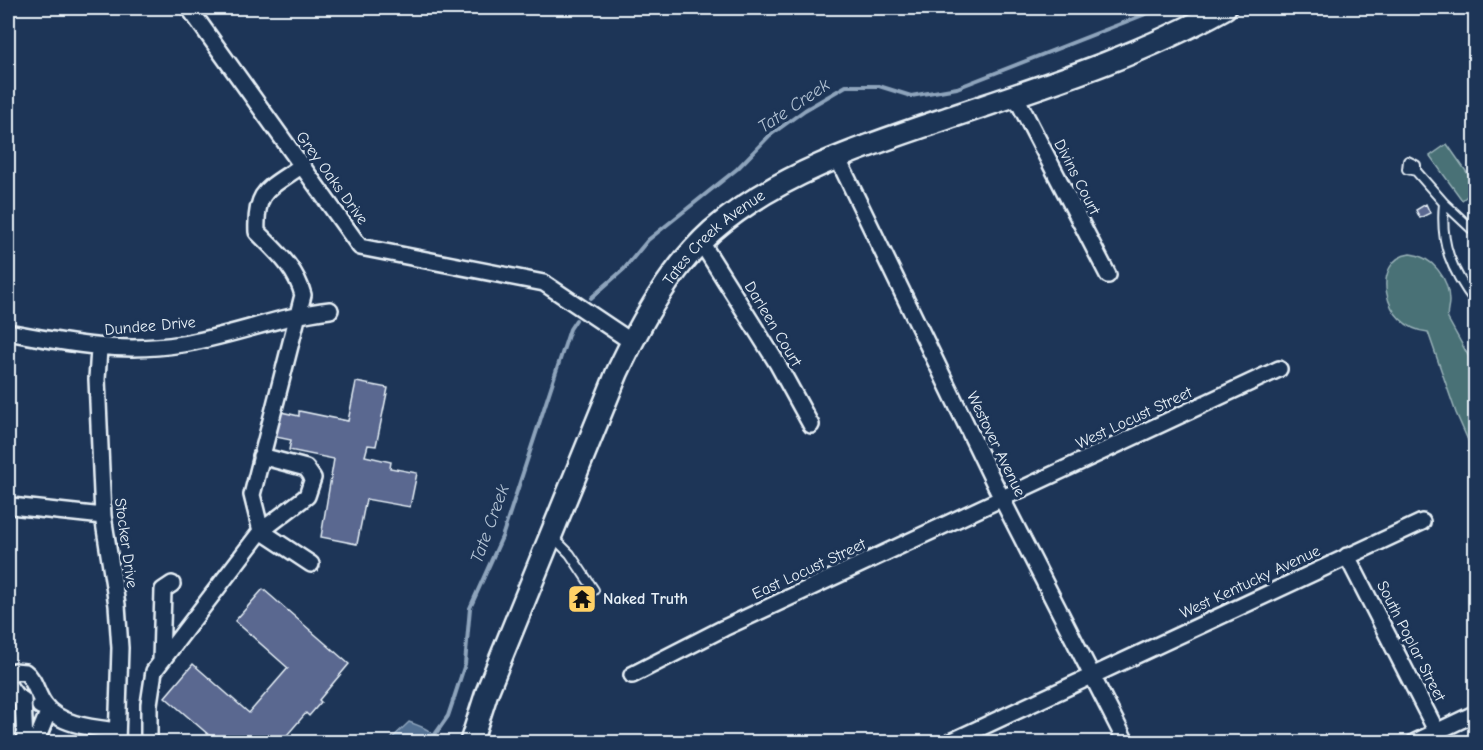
<svg xmlns="http://www.w3.org/2000/svg" width="1483" height="750" viewBox="0 0 1483 750" font-family="'Comic Neue',sans-serif">
<style>
.green{fill:#487176;stroke:#98b1b7;stroke-width:1.5}
.water{fill:#527194;stroke:#8ea4bc;stroke-width:1.5}
.lines{fill:none;stroke-linecap:round;stroke-linejoin:round}
.stream{stroke:#8ea4bc;stroke-width:4}
.building{fill:#5a6890;stroke:#e8f1f8;stroke-width:1.5}
.lane-casing{stroke:#e8f1f8;stroke-width:12}
.street-casing{stroke:#e8f1f8;stroke-width:20}
.secondary-casing{stroke:#e8f1f8;stroke-width:26}
.lane{stroke:#1d3557;stroke-width:8}
.street{stroke:#1d3557;stroke-width:15}
.secondary{stroke:#1d3557;stroke-width:21}
.labels{text-anchor:middle;dominant-baseline:central;stroke-width:6;stroke-linejoin:round;paint-order:stroke}
.street-label{font-size:16px;fill:#e8f1f8;stroke:#1d3557}
.poi-label{font-size:16px;font-weight:bold;fill:#e8f1f8;stroke:#1d3557;text-anchor:start}
.water-label{font-size:18px;font-style:italic;fill:#b4c4d5;stroke:#1d3557}
</style>
<rect width="100%" height="100%" fill="#1d3557"/>
<filter id="ink" filterUnits="userSpaceOnUse"><feTurbulence type="fractalNoise" baseFrequency=".0167" numOctaves="2"/><feDisplacementMap in="SourceGraphic" scale="12" xChannelSelector="R" yChannelSelector="G"/><feConvolveMatrix kernelMatrix="1 2 1 2 8 2 1 2 1" color-interpolation-filters="sRGB"/></filter>
<g filter="url(#ink)">
<!-- green -->
<path class="green" d="M1447,144l28,40v6l-13,10 -32,-44z
M1410,254c22,2 39,24 39,47 0,7 -3,11 -1,18l27,49v88l-19,-43 -28,-81c-47,-4 -57,-73 -18,-78z"/>
<!-- water -->
<path class="water" d="M409,722c11,4 25,8 27,20h-48z"/>
<g class="lines">
<!-- stream -->
<path class="stream" d="M591,298l33,-29 24,-29 89,-71 32,-33 36,-26 41,-24h33l32,10 46,-8 204,-80
M434,736l14,-20 6,-18 11,-34 5,-56 32,-71 68,-208 6,-9"/>
</g>
<!-- building -->
<path class="building" d="M1426,204l4,9 -10,5 -4,-8z
M356,382l32,6 -12,58 -8,-1 -3,11 26,6 -1,6 27,5 -7,34 -44,-8 -9,45 -36,-7 13,-78 -45,-9 2,-10 -15,-3 5,-25 18,4v-5l49,10z
M263,589l86,75 -30,36 2,2 -12,14 -3,-3 -25,29h-64l-52,-45 28,-33 56,49 39,-45 -53,-47z"/>
<g class="lines">
<!-- lane casing -->
<g class="lane-casing">
<path id="lane" d="M1416,171v-6l-8,-4 -1,8 9,2 28,32c-4,41 7,67 32,100
M1444,203l32,30
M553,537l17,17 24,36
M974,731l5,11"/>
</g>
<!-- street casing -->
<g class="street-casing">
<path id="street" d="M189,8l171,239 184,36 88,59
M1015,95l93,180
M838,159l164,340 124,243
M301,166c-32,23 -46,23 -44,66 20,20 39,36 46,63l-51,200 9,36 50,33
M701,242l76,121 34,62
M8,332c59,11 113,22 174,12 50,-8 97,-28 148,-34
M99,349l-2,30 6,137 14,89 3,43 -3,94
M11,506l92,10
M1347,556l95,186
M161,661l2,-71 9,-6
M632,675l92,-47 555,-259
M8,678l6,-7 11,1c10,7 11,21 19,32 14,21 49,24 73,27
M8,685l8,11 7,4 2,42
M36,742l13,-32 -9,-4
M149,742v-38l5,-33 107,-140 46,-35 6,-18 -7,-10 -45,-12
M950,742l472,-220
M1415,742l61,-29"/>
</g>
<!-- secondary casing -->
<g class="secondary-casing">
<g id="secondary">
<path id="s1" d="M471,742l16,-50 130,-319c24,-51 53,-104 95,-142 65,-57 155,-86 236,-113 95,-32 190,-61 277,-110"/>
</g>
</g>
<!-- lane -->
<use href="#lane" class="lane"/>
<!-- street -->
<use href="#street" class="street"/>
<!-- secondary -->
<use href="#secondary" class="secondary"/>
</g>
</g>
<!-- icons -->
<defs>
<g id="temple-square" transform="scale(1.5)"><rect x="-9" y="-9" width="18" height="18" rx="4" fill="#ffd166" stroke="#1d3557"/><path d="M0-6L5-2H3V0L6.5 2.5H4V6H1.5V3h-3V6H-4V2.5H-6.5L-3 0V-2H-5Z" fill="#111"/></g>
</defs>
<g fill-rule="evenodd">
<use href="#temple-square" x="582" y="599"/>
</g>
<g class="labels">
<!-- street labels -->
<g class="street-label">
<text transform="translate(1077 177) rotate(63)">Divins Court</text>
<text transform="translate(332 178) rotate(54)">Grey Oaks Drive</text>
<text stroke="none"><textPath href="#s1" startOffset="566">Tates Creek Avenue</textPath></text>
<text transform="translate(773 324) rotate(59)">Darleen Court</text>
<text transform="translate(150 326) rotate(-5)">Dundee Drive</text>
<text transform="translate(1134 418) rotate(-25)">West Locust Street</text>
<text transform="translate(996 444) rotate(64)">Westover Avenue</text>
<text transform="translate(126 543) rotate(82)">Stocker Drive</text>
<text transform="translate(809 569) rotate(-25)">East Locust Street</text>
<text transform="translate(1250 582) rotate(-25)">West Kentucky Avenue</text>
<text transform="translate(1411 641) rotate(63)">South Poplar Street</text>
</g>
<!-- poi labels -->
<g class="poi-label">
<text x="603" y="599">Naked Truth</text>
</g>
<!-- water labels -->
<g class="water-label">
<text transform="translate(794 106) rotate(-34)">Tate Creek</text>
<text transform="translate(490 524) rotate(-70)">Tate Creek</text>
</g>
</g>
<!-- margin -->
<rect width="1483" height="750" fill="none" stroke="#1d3557" stroke-width="30"/>
<rect x="15" y="15" width="1453" height="720" fill="none" stroke="#e8f1f8" stroke-width="2" filter="url(#ink)"/>
</svg>
